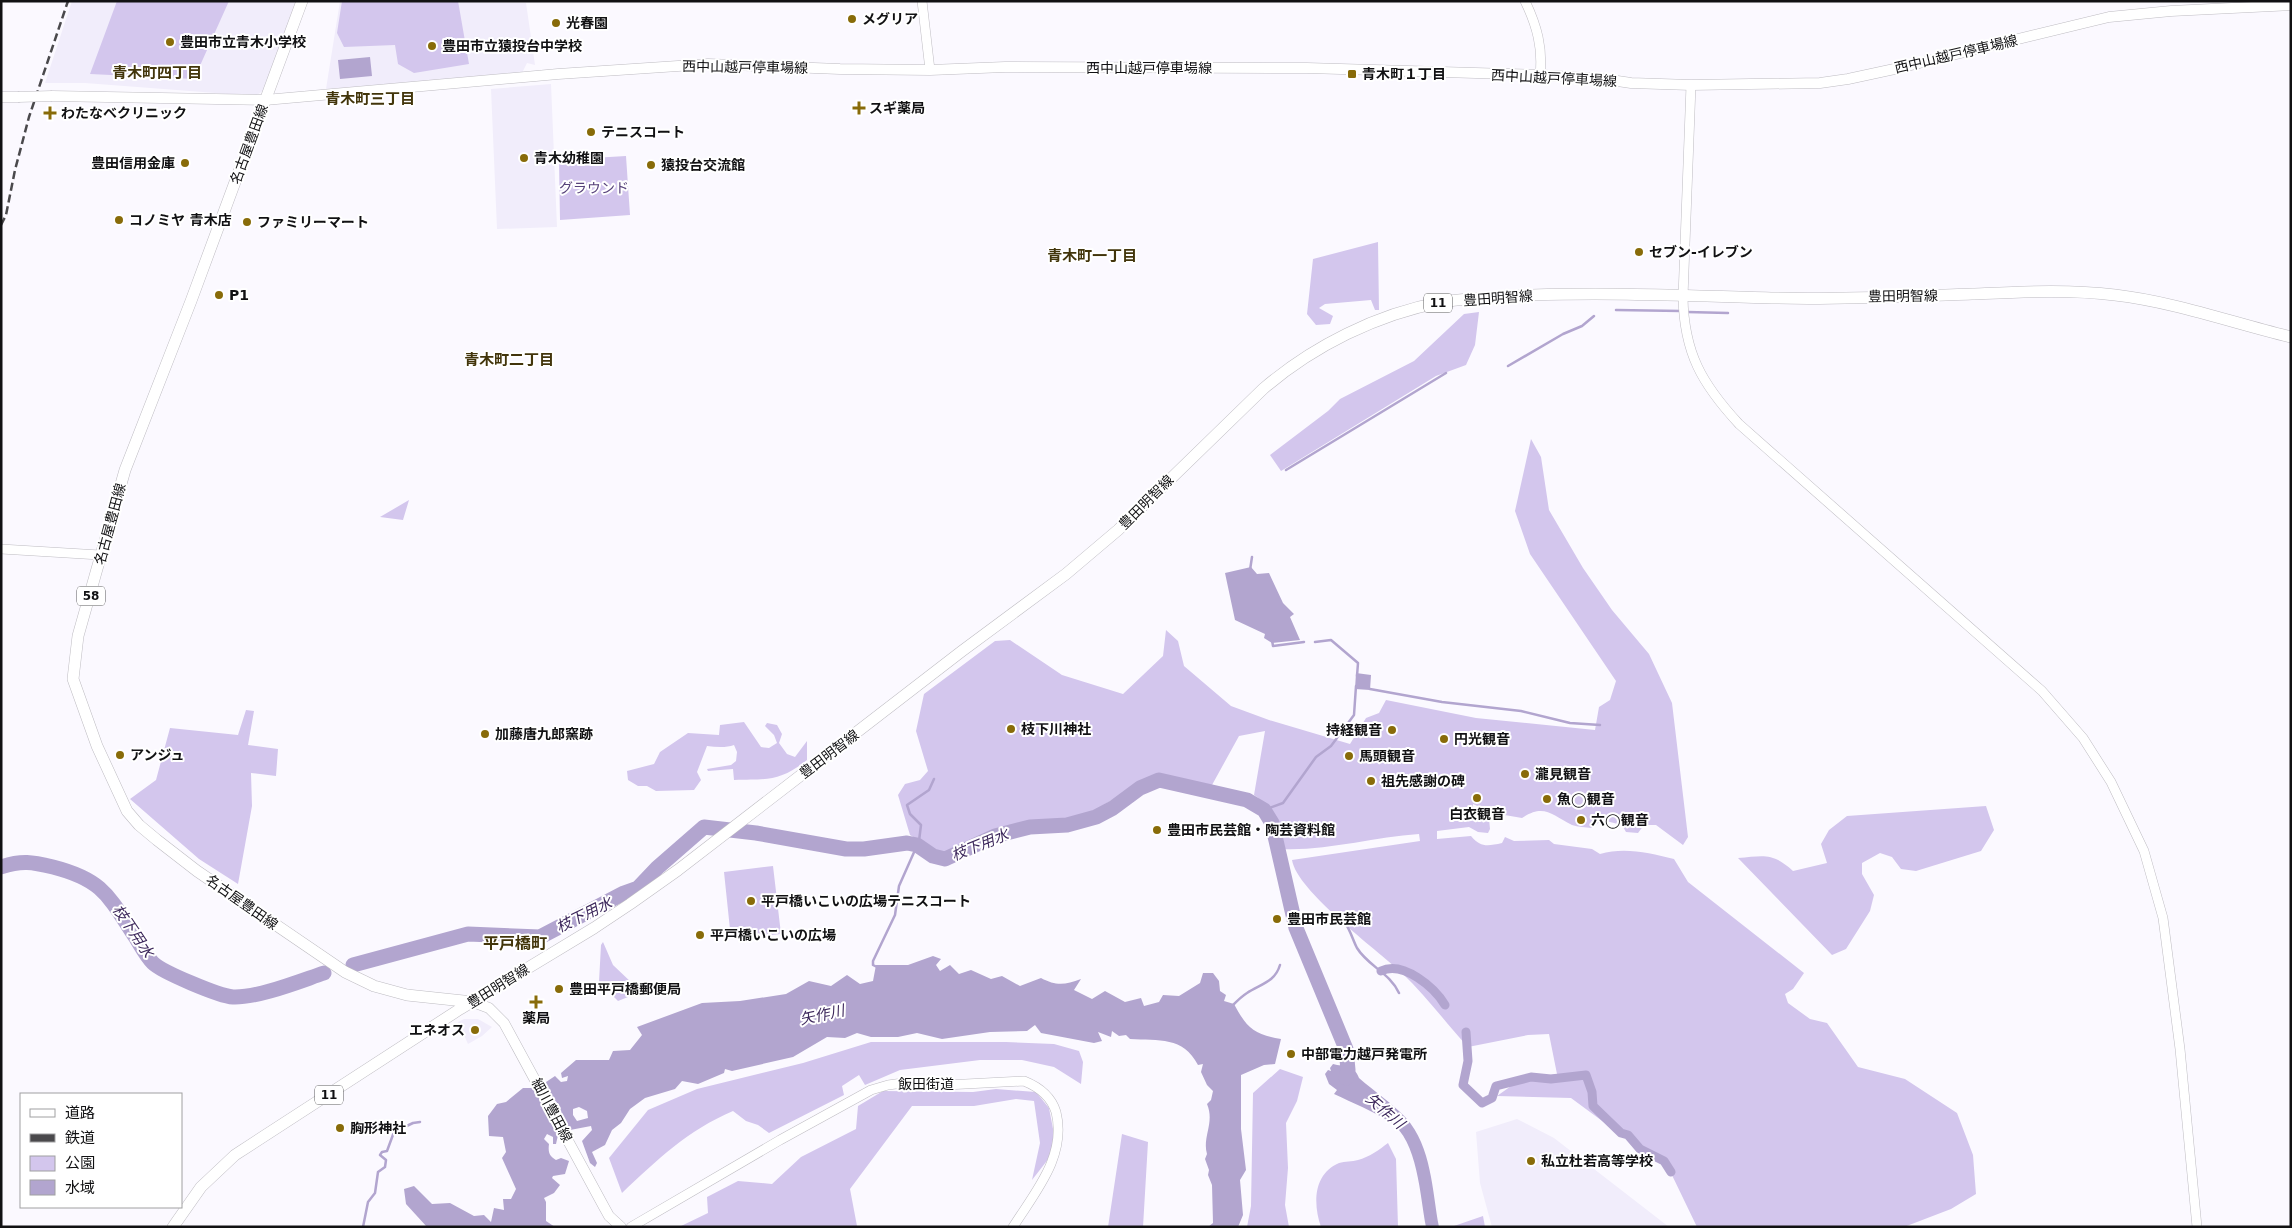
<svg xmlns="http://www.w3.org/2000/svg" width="2292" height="1228" viewBox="0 0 2292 1228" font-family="'DejaVu Sans','Noto Sans JP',sans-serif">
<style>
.built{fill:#f1edfb}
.green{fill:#d3c6ed}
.water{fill:#b2a5cf;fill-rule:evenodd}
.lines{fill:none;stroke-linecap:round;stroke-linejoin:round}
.stream{stroke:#b2a5cf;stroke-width:2.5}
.canal{stroke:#b2a5cf;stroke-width:9}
.river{stroke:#b2a5cf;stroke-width:15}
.tertiary-casing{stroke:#bebcc2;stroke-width:10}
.secondary-casing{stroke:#bebcc2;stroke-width:11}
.primary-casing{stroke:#bebcc2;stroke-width:12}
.tertiary{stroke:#fff;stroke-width:9}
.secondary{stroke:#fff;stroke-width:10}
.primary{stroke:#fff;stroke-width:11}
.rail{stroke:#4a494c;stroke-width:2.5;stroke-dasharray:8 4;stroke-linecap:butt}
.secondary-bridge-casing{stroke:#bebcc2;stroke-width:11;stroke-linecap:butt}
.secondary-bridge{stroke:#fff;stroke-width:10}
.poi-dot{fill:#886b09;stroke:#fff;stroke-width:2}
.labels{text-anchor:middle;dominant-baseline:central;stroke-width:4;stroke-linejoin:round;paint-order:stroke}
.shield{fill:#fff;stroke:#58585a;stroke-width:1}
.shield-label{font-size:12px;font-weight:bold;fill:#111113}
.poi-label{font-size:14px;font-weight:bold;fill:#111113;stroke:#fff;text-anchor:start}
.street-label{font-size:14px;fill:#111113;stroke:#fff}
.park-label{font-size:14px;fill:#57427a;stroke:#fff}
.neighbourhood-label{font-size:15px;font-weight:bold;fill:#42350b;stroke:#fff}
.water-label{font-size:15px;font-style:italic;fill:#3d285c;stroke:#fff}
.quarter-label{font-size:16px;font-weight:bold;fill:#42350b;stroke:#fff}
</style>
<rect width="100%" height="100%" fill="#fbf9ff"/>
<!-- built -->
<path class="built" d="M72,1h225l-34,90 -8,5 -170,-13h-40z
M340,1l186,2 9,62 -8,-2 -6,12 -195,14z
M551,84l6,143 -60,2 -6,-140z
M464,1019h14l14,8 -10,9 -14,8 -10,-22z
M1517,1119l37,19 115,89h-177l-12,-44 -4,-51z"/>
<!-- green -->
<path class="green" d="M117,1h112l-35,78 -104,-5z
M342,1h116l11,63 -55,9 -16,-9 -3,-19 -51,2 -7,-14z
M626,156l4,59 -70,5 -1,-60z
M1378,242l1,68h-4l-4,-10 -46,4 -6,4 14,8 -3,8 -14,1 -9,-11 6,-55z
M1479,312l-4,33 -9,20 -30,11 -155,95 -11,-16 58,-44 12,-12 74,-38 50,-47z
M1531,439l10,18 8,53 34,58 29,42 37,44 23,49 16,134 -5,8 -27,-20h-12l-6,8 -12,-1 -4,-7 -20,-5 -10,8c-7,-1 -14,-1 -20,-3 -20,-10 -28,-22 -50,-7l-29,-5 -20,-9v12l16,3 1,10 -2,4 -10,-1 -9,-5 -32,4v8l34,-3c10,12 17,10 31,7l3,-6 9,4 35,-1 5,4 38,5 8,5c25,-7 49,-1 74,5l14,23 116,91 -11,16 -8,5 3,9 22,16 17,4 31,44 47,12 52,34 16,42 3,39 -25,15 -47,18h-207l-27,-56 -99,-73 -74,-2 24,-17 36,-5 -8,-40 -21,1 -60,12c-22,-24 -42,-51 -66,-74 -26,-24 -105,-82 -110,-113l128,-19 -1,-7c-46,3 -91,17 -138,15 -5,-25 -5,-39 -27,-54l11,-64 -26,5 -27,49 -45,-9h-14l-58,34 -30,10 -39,3 -27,7 -47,25c-18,4 -27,-11 -42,-20l-12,-40 7,-11 15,-4 8,-9 -12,-40 8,-37 71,-53 15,-1 52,35 61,19 40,-38 3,-26 12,11 6,25 47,40 38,14 81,24 16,-26 13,-5 7,-13 90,18 119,12 4,-23 11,-7 6,-19 -86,-127 -15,-43z
M409,500l-6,20 -23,-3z
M246,710l8,1 -6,34 30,4 -2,27 -25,-3 1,33 -14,78 -39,-25 -69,-60 26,-19 14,-52 68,7z
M744,722l17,25 8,1 8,-5 -3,-8 -9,-9 2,-3 10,2 5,9 -3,9 8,11 8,3 12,-16v19c-28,22 -39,19 -73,20l-1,-11 -25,2 -1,-2 24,-4 5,-4 1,-9 -3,-7c-8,3 -18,2 -27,1l-10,26 4,8 -7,10 -38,1 -9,-5h-9l-10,-6 -1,-9 27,-7 6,-12 28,-19 31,2 1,-10z
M1986,806l8,24 -13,21 -65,20 -15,-2 -9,-12 -12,-4 -18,10v11l12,21 -4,16 -24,38 -14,6 -94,-97c26,-2 34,-6 55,13l34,-8 -6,-19 8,-14 18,-14z
M773,866l8,68 -50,5 -7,-67z
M603,942l10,23 20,19 -5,13 -10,4 -19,-19 2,-37z
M871,1042h135l48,2 25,7 4,11 -2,22 -27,-17 -32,-7h-42l-80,10 -35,15 -6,-10 -17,11 2,9 -75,38 -11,-8 -12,-4 -13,-10c-45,19 -76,49 -111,82l-13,-35 39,-48 49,-21 106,-26z
M1280,1069l23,8 -6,24 -11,22 2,45 -3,37 4,22h-42l4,-21 2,-113z
M996,1089l40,3 13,16 5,26 -1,19 -21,27 8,-37 -6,-42 -18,-2 -42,7h-62l-62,83 7,37 -178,1 29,-14 -1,-16 31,-16 34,3 29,-27 55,-28 2,-23 25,-15 90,1z
M1122,1134l26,8 -5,85h-35z
M1388,1143l8,16 2,68h-77c-8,-23 -8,-53 18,-64 6,-2 13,-1 19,-3 11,-3 21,-10 30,-17z
M1483,1216l2,11h-31v-1z"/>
<!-- water -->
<path class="water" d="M370,57l2,19 -32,3 -2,-19z
M1251,567l6,7 12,-1 14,30 11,11 -4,3 10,23 -28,3 -8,-5 1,-4 -30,-14 -10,-47z
M1356,673l15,2 -1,15 -15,-1z
M933,956l8,3 -5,6 4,6 10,-6 9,9 12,-4 20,9 11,-3 18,10 21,-8c15,8 24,7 40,1l-7,11 18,9 13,-8 20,11 16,-4 3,8 15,-4 4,-7 16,1 21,-13 3,-10h10l6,8 1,10 6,4 -2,6 10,3c13,24 19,30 47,35l-6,25 -11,1 -23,10v54l5,41 -6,10 3,35 -5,12h-30l5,-4 -1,-38 -4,-10 1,-5 -4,-11 2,-5c-5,-17 8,-31 0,-50l4,-4 2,-9 -6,-6 -6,-13 2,-8 -5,1c-15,-29 -39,-24 -68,-26l-4,-4 -7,1 -7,-5 -1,6 -13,-5 4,9 -8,2 -53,-10 -6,-8 -8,6 -37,1 -48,7 -25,-6 -19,4h-27l-14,-4 -12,5 -18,-1 -34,20 -61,14 -7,-2 -1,4 -26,11 -16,-3 -7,8 -30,9 -15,11 -9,14 -9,7 -7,15 -13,7 5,11 -2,4 -5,-4 -8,-22 10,-11 -1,-4 -21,4 -12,5 -2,9h-3v-7l-6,-3 -3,5 5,5c-1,8 0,12 7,16l5,-2 8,3 -4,13 -12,2 -1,2 8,7 -6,8 -10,5 2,4v19l9,6h-128l-21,-23 -2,-15 10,-3 18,18 18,-1 24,13 10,-1 7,7 3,-14 10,2 -1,-11h8l5,-10 -14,-31 4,-6 -3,-15 -14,-1 -1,-20 9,-12 9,-2 17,-14h14l18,-12 6,6 6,-1 1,-5 -6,2 -1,-5 15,-13h33l4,-9 17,-1 12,-15 -5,-8 65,-24 38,-2 46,-7 23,-13 22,5 16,-11 13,9 13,-3 3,-16h32zM579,1107l8,4 1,7 -11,3 -4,-6v-6z
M1333,1064c11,3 21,0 26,14 15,13 34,26 47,40 26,29 26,73 33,109h-13c-6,-30 -8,-87 -36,-105 -17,-11 -37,-19 -56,-28l3,-4 -8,-6 -4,-10 3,-4 3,1 -1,-3z"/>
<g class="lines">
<!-- stream -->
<path class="stream" d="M1616,310l65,1
M1687,312l41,1
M1508,366l55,-32 19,-8 12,-10
M1286,470l160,-97
M1250,570l2,-13
M1272,640l1,6 31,-4
M1315,642l16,-2 27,23 -1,13
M1370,689l72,13 79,9 49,12 30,2
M1264,810l19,-7 33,-46 15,-11 23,-31 2,-29
M1296,928c10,-5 26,-15 37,-13 15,3 18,22 24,33 11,18 33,25 42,45
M877,967l-4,-2v-4l22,-46 4,-29 20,-45 2,-16 -11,-11 -3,-9 22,-15 5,-11
M1232,1006c4,-4 10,-10 15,-13 14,-9 28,-11 33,-28
M363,1227l5,-25 7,-9 3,-21 7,-5 1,-7 -6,-5 2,-3 5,-1 7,-19 19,-9 7,-1"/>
<!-- canal -->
<path class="canal" d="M1381,971c22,-11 54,17 64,34
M1466,1032l2,29 -5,24 19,18 10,-5 4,-12 35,-9 20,2 35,-4 6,17 1,14 28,27 7,2 12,14 24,12 7,11"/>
<!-- river -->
<path class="river" d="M1,867c21,-7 31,-5 52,0 51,13 56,30 83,71 5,8 10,18 17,25 9,9 66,33 80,34 25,1 67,-16 91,-24
M353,965l115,-31 72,3 84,-44 14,-5 19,-20 47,-41 52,6 90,16h18l43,-6 10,2 16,11 12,3 50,-23 35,-9 37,-2 29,-8 17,-9 27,-20 19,-8 88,20 17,10 8,13 24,105 50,121 2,21 -2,8"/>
<!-- tertiary casing -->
<g class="tertiary-casing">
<path id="tertiary" d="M922,1l8,69
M1525,1c12,25 18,47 15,74
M1691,85l-8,212c1,56 19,87 56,127l303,267 41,47 28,44 33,69 19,67 17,131 17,178
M1,549l99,6
M631,1227l149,-87 91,-50 17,-5 15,-2 43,2 78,-4c15,6 27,15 32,31 11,44 -21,80 -43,115"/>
</g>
<!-- secondary casing -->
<g class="secondary-casing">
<path id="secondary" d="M52,96l213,4 293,-26 150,-10 132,5 90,1 75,-3 302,1 233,7 64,4 27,4 60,2 129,-2 28,-4 51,-11 210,-51 62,-6 120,-6
M1,97h17
M473,1002l16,6 15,15 100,184 5,9 12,11"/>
</g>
<!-- primary casing -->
<g class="primary-casing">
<path id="primary" d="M302,1l-111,300 -66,169 -47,166 -5,43 24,67 30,65 12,14 18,15 40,31 148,101 29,14 33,9 66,7
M173,1227l28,-40 34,-32 225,-146 134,-81 36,-24 48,-34 284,-219 104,-77 52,-44 145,-141c50,-43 114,-75 179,-87 30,-5 60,-5 90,-7 81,-3 163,1 244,3 65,2 131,-2 196,-4 47,-2 96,-5 143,1 60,7 118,28 176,42"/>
</g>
<!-- tertiary -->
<use href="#tertiary" class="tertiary"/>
<!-- secondary -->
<use href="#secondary" class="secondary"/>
<!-- primary -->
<use href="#primary" class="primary"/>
<!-- rail -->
<path class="rail" d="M1,225l5,-10 9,-45 14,-53 39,-116"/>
<!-- secondary-bridge casing -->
<g class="secondary-bridge-casing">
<path id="secondary-bridge" d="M18,97l34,-1"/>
</g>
<!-- secondary-bridge -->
<use href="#secondary-bridge" class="secondary-bridge"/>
</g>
<!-- markers -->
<g class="poi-dot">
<circle cx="852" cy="19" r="5"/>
<circle cx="556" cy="23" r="5"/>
<circle cx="170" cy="42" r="5"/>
<circle cx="432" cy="46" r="5"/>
<rect x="1347" y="69" width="10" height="10" rx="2.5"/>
<path d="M856.5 100.5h5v5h5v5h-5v5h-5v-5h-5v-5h5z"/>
<path d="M47.5 105.5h5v5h5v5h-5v5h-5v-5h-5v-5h5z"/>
<circle cx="591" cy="132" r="5"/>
<circle cx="524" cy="158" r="5"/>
<circle cx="185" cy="163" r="5"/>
<circle cx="651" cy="165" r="5"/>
<circle cx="119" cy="220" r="5"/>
<circle cx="247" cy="222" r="5"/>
<circle cx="1639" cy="252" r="5"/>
<circle cx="219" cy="295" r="5"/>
<circle cx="1011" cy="729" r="5"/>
<circle cx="1392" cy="730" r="5"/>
<circle cx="485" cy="734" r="5"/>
<circle cx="1444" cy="739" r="5"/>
<circle cx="120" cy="755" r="5"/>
<circle cx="1349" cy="756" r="5"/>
<circle cx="1525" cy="774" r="5"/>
<circle cx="1371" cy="781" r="5"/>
<circle cx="1477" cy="798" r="5"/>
<circle cx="1547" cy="799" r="5"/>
<circle cx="1581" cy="820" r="5"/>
<circle cx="1157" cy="830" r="5"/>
<circle cx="751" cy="901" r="5"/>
<circle cx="1277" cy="919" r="5"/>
<circle cx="700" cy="935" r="5"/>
<circle cx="559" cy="989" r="5"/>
<path d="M533.5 994.5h5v5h5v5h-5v5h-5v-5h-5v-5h5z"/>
<circle cx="475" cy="1030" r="5"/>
<circle cx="1291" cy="1054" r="5"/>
<circle cx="340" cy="1128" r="5"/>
<circle cx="1531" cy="1161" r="5"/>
</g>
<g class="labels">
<!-- shield labels -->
<g class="shield">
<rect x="1424" y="293.5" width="28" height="19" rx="4"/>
<rect x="77" y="586.5" width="28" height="19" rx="4"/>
<rect x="315" y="1085.5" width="28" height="19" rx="4"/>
</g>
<g class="shield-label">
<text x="1438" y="303">11</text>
<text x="91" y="596">58</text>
<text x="329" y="1095">11</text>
</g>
<!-- poi labels -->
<g class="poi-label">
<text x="862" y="19">メグリア</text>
<text x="566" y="23">光春園</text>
<text x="180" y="42">豊田市立青木小学校</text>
<text x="442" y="46">豊田市立猿投台中学校</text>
<text x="1362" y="74">青木町１丁目</text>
<text x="869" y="108">スギ薬局</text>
<text x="61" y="113">わたなべクリニック</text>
<text x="601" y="132">テニスコート</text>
<text x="534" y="158">青木幼稚園</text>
<text x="175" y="163" text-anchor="end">豊田信用金庫</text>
<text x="661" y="165">猿投台交流館</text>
<text x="129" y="220">コノミヤ 青木店</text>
<text x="257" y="222">ファミリーマート</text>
<text x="1649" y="252">セブン-イレブン</text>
<text x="229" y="295">P1</text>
<text x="1021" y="729">枝下川神社</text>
<text x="1382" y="730" text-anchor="end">持経観音</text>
<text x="495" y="734">加藤唐九郎窯跡</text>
<text x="1454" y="739">円光観音</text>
<text x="130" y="755">アンジュ</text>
<text x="1359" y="756">馬頭観音</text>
<text x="1535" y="774">瀧見観音</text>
<text x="1381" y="781">祖先感謝の碑</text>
<text x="1557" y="799">魚◯観音</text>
<text x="1477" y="814" text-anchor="middle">白衣観音</text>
<text x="1591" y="820">六◯観音</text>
<text x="1167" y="830">豊田市民芸館・陶芸資料館</text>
<text x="761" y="901">平戸橋いこいの広場テニスコート</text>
<text x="1287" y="919">豊田市民芸館</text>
<text x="710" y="935">平戸橋いこいの広場</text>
<text x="569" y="989">豊田平戸橋郵便局</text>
<text x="536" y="1018" text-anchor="middle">薬局</text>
<text x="465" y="1030" text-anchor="end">エネオス</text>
<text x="1301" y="1054">中部電力越戸発電所</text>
<text x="350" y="1128">胸形神社</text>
<text x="1541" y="1161">私立杜若高等学校</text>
</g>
<!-- street labels -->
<g class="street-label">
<text transform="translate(1956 54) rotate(-13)">西中山越戸停車場線</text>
<text transform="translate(745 67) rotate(1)">西中山越戸停車場線</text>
<text x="1149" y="68">西中山越戸停車場線</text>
<text transform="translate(1554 78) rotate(3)">西中山越戸停車場線</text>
<text transform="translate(249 144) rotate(-70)">名古屋豊田線</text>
<text transform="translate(1903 296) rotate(-1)">豊田明智線</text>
<text transform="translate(1498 298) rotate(-4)">豊田明智線</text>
<text transform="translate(1146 502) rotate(-45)">豊田明智線</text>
<text transform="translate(110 524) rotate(-75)">名古屋豊田線</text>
<text transform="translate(829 754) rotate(-37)">豊田明智線</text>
<text transform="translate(242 902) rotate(35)">名古屋豊田線</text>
<text transform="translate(498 986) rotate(-32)">豊田明智線</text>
<text x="926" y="1084">飯田街道</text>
<text transform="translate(552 1110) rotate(62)">細川豊田線</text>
</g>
<!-- park labels -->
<g class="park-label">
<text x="594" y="188">グラウンド</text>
</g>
<!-- neighbourhood labels -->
<g class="neighbourhood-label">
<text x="157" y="73">青木町四丁目</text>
<text x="370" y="99">青木町三丁目</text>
<text x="1092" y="256">青木町一丁目</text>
<text x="509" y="360">青木町二丁目</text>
</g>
<!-- water labels -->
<g class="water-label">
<text transform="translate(980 845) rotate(-22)">枝下用水</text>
<text transform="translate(584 915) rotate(-26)">枝下用水</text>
<text transform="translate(133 931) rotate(56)">枝下用水</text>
<text transform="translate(822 1015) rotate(-12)">矢作川</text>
<text transform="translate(1385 1111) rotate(41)">矢作川</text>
</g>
<!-- quarter labels -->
<g class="quarter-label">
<text x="515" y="943">平戸橋町</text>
</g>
</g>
<!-- border -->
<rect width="2292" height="1228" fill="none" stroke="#111113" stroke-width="5"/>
<!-- legend -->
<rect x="20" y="1093" width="162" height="115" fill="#ffffff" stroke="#a0a0a1"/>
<rect x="30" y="1109" width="25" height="8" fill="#ffffff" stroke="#a0a0a1"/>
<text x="65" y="1118" font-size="15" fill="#111113">道路</text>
<rect x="30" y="1134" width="25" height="8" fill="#4a494c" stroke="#a0a0a1"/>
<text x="65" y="1143" font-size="15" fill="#111113">鉄道</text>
<rect x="30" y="1156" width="25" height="15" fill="#d3c6ed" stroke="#a0a0a1"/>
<text x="65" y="1168" font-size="15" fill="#111113">公園</text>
<rect x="30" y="1180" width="25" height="15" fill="#b2a5cf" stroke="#a0a0a1"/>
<text x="65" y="1193" font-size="15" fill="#111113">水域</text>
</svg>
